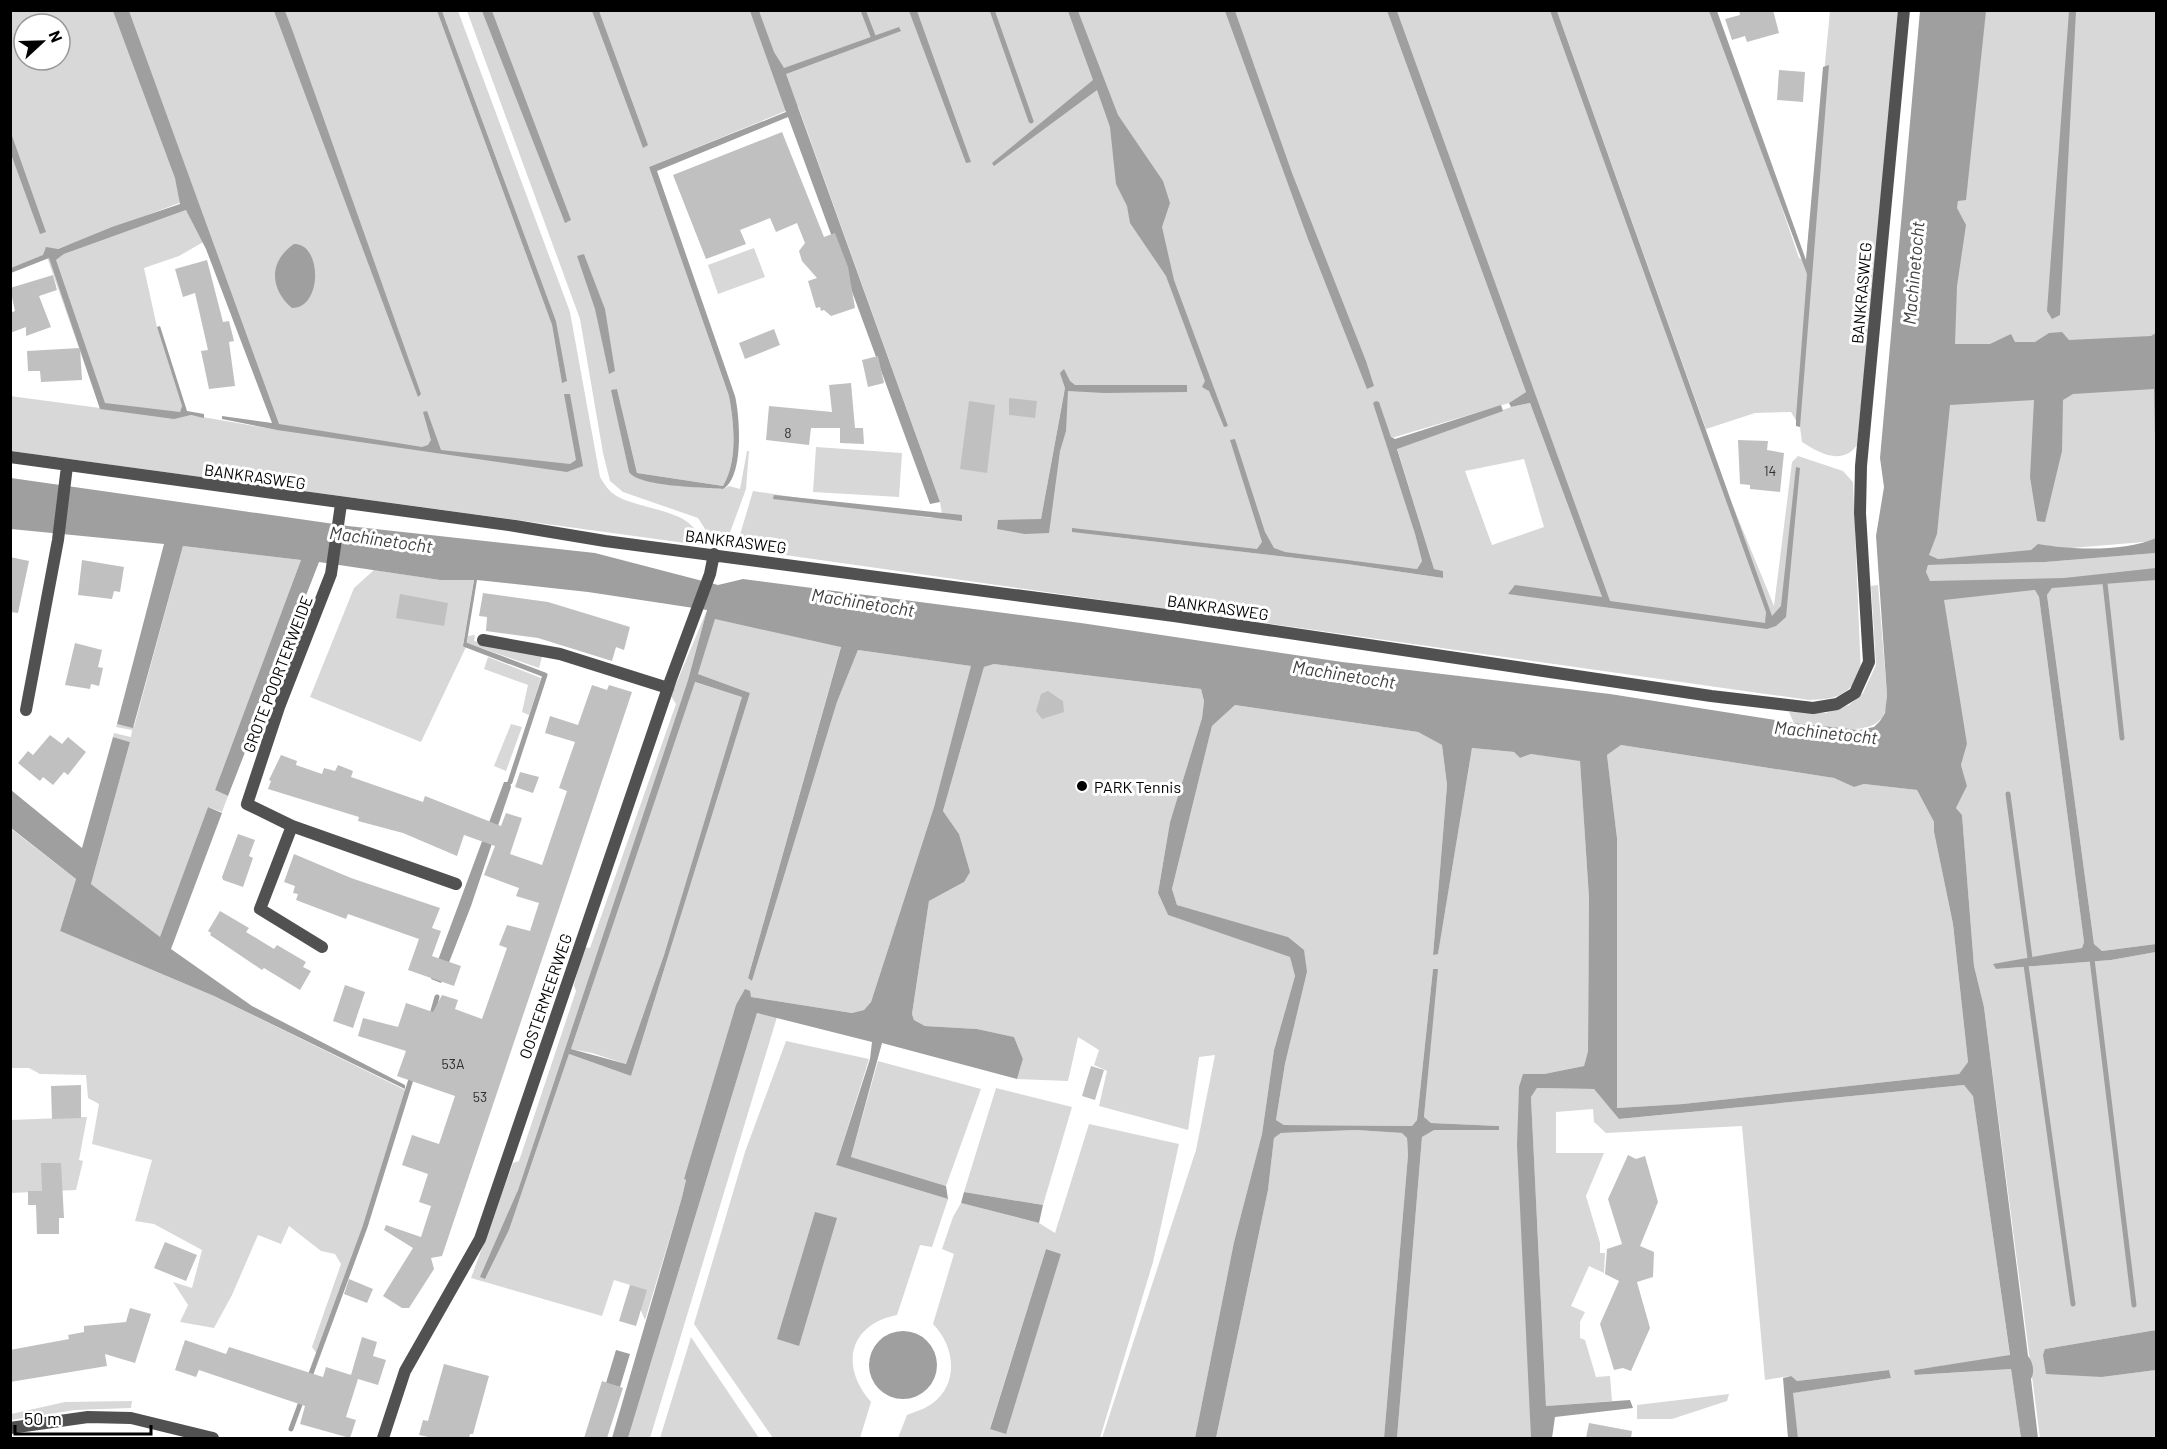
<svg xmlns="http://www.w3.org/2000/svg" width="2167" height="1449" viewBox="0 0 2167 1449" font-family="Barlow,sans-serif">
<style>
.green{fill:#d8d8d8;fill-rule:evenodd}
.water{fill:#9f9f9f;fill-rule:evenodd}
.lines{fill:none;stroke-linecap:round;stroke-linejoin:round}
.stream{stroke:#9f9f9f;stroke-width:5}
.building{fill:#c0c0c0}
.pedestrian{stroke:#515151;stroke-width:12}
.minor{stroke:#515151;stroke-width:12}
.tertiary{stroke:#515151;stroke-width:12}
.poi-dot{fill:#000;stroke:#fff;stroke-width:2}
.labels{text-anchor:middle;dominant-baseline:central;stroke-width:6;stroke-linejoin:round;paint-order:stroke}
.number-label{font-size:14px;fill:#303030}
.street-label{font-size:16px;fill:#000;stroke:#fff}
.poi-label{font-size:16px;fill:#000;stroke:#fff;text-anchor:start}
.water-label{font-size:18px;font-style:italic;fill:#404040;stroke:#fff}
</style>
<rect width="100%" height="100%" fill="#fff"/>
<!-- green -->
<path class="green" d="M11,10l426,1 115,314 10,57 4,-1 -10,-60 -114,-310h16l112,301 30,165c3,5 7,11 11,15 23,20 88,14 89,53l-689,-94 -1,-55 90,12 -53,-151 -36,11zM24,24h36v36h-36zM195,197l-9,13 -122,44 -8,6 -12,-6zM205,241l72,189 -86,-15 -17,3 -64,-9 70,3 2,-6 -25,-79 -13,-59 35,-12z
M467,11h920l139,381 -17,11 -124,37 30,94 7,27 -5,8 -345,-37 275,32 96,14v-7l-9,-2 -37,-121 114,-41 19,-4 72,194 7,3 -212,-589h153l153,422 71,173 18,-144 6,-6 45,15 10,11 8,193c-17,22 -25,24 -52,25l-1073,-152 17,-57 177,27 25,-3 -13,-1 -2,-12 -142,-396 -149,61 80,229c5,27 9,65 -6,90l-86,-13 -20,-84 -5,2 17,81 24,10 70,7 6,-3 11,3 7,-38h2l-3,38 -21,57h-15l-5,-17 -7,-11 -75,-26 -13,-11 -7,-28 -23,-134zM584,254l21,56 4,63zM1065,387l-17,139 -7,-7zM1524,459l20,68 -52,18 -27,-74z
M1557,11h158l84,247 7,2 24,-249h71l-44,434c-15,21 -38,8 -55,-3l-2,-15 -9,-15 -36,1 -49,16z
M1979,11h177v530l-218,18 -9,-3 20,-151 8,-197z
M754,248l11,29 -47,17 -10,-29z
M816,447l86,6 -3,44 -86,-5z
M183,546l118,14 -86,230 13,6 -6,16 -14,-5 -48,131 -69,-54 39,-142 -17,-5 1,-4 17,4 1,-7 -16,-3 1,-3 17,3z
M2156,553v391l-54,7 -8,-7 -47,-349 4,-6 -15,2 3,6 45,345 -2,6 -88,17 2,4 115,-9 45,-8v378l-111,19 57,28 54,-7v68h-116l-56,-431 -10,-41 -12,-151 -6,-7 11,-22 -6,-21 6,-21 -41,-172 2,-7 117,-3z
M374,570l66,10 34,-1 -11,66 3,2 -45,95 -111,-45 44,-109z
M1878,585l9,110c-1,6 0,14 -3,19 -11,26 -67,11 -90,9l-5,-11 37,1 23,-8 14,-12 13,-28 -5,-79z
M707,610l-19,70 -170,510 -33,89 24,-49 60,-176 62,22 119,-383 -52,-19 17,-56 126,28 -93,332 4,3 85,-279 21,-52 114,16 -38,141 -63,195 -7,8 -12,3 -101,-16 -67,182 2,1 -4,17 -37,123 -15,-35 -16,-5 -12,36 -131,-38 42,-115 6,-2 57,-170 -2,-6 10,-38 6,1 86,-244 -5,-8z
M475,635l-1,6 69,12 -4,15 -72,-25 1,-7z
M488,657l53,21 -12,37 -7,-3 6,-27 -44,-16z
M994,664l207,25 3,12 -2,17 -32,104 -12,71 10,22 122,41 5,20 -21,74 -12,84 -28,108 -39,196h-93l94,-288 19,-95 -16,2 -11,73 -89,-24 8,-35 -13,-6 5,-15 -21,-13 -10,44 -51,-2 6,-20 -9,-22 -37,-8 -52,-3 -11,-6 -2,-6 17,-113 35,-19 -5,-48 -16,-23 41,-144z
M694,682l49,15 -79,258 -38,109 -34,-11 -21,-4z
M1235,705l183,27 24,13 5,40 -14,170 5,-2 34,-205 42,4 6,6 11,-4 49,6 9,138 -1,153 -4,15 -40,8h-21l8,364h-134l25,-301 11,-7h65l1,-4 -68,-3 -7,-6 13,-148h-4l-16,151 -5,6 -128,-1 -8,-5 9,-56 22,-92 -19,-35 -111,-32 -5,-16 40,-163z
M511,724l11,3 -16,44 -12,-5z
M1621,745l213,33 20,9 10,-3 53,6 17,32v10l19,92 15,138 -9,12 -276,30 -66,4v-270l-10,-83z
M10,828l66,51 -16,52 154,65 195,96 -44,135 -48,127 -5,-7 29,-83 -6,-10 -14,-3 -32,-25 -8,18 -23,-9 -26,60 -18,33 -34,-6 8,-17 -15,-23 19,6 10,-38 -48,-26 -19,-3 17,-61 -60,-16 7,-40 -11,-6 -2,-23 -46,-1 -11,-6h-18z
M757,1013l20,4 -127,421h-22z
M786,1041l83,18 -33,106 112,34 -16,48 -12,-2 -23,70c-49,10 -57,52 -26,87l-11,36h-87l-79,-114 51,-172z
M878,1061l103,28 -35,97 -95,-29z
M1964,1085l9,10 37,261 -96,14 2,5 95,-6 10,69h-223l-6,-45 99,-15 -2,-8 -92,11 -7,-5 -25,4 -23,-254 -136,7 -12,-11 -1,-13 -37,3v41h48l-18,43 14,47v10h5l-1,20 -15,-7 -18,40 14,6 -5,10v16l5,2 11,37 14,-1 2,25 -66,5 -15,-309 6,-9 57,1 25,30z
M996,1088l76,19 -29,98 -79,-13z
M87,1117l-8,43 4,1 -7,29 -65,3 -1,-73z
M1089,1124l90,20 -26,118 -53,176h-202l9,-23c10,-4 18,-6 26,-12 27,-21 21,-58 0,-79l21,-70 -12,-5 11,-32 8,-14 78,20 16,10zM1046,1249l15,5 -55,179 -16,-5z
M1356,1130l47,3 4,5 1,17 -24,283h-168l52,-248 6,-52 7,-5z
M691,1337l68,101h-99z
M1729,1394l-2,7 -55,18h-35v-14z
M132,1401l-1,7 -56,2 -64,10v-6l54,-12z"/>
<!-- water -->
<path class="water" d="M113,11h16l150,413 143,23 6,-2 3,-5 -8,-28 4,-1 14,39 129,14 6,-4 -12,-66h6l13,72 -16,6 -290,-42 -55,-11v-3l50,7 -66,-174 -20,-39 -122,44 -8,6 49,143 75,9 2,-6 -25,-79 3,-1 27,85 17,3v4l-13,-3 -17,4 -74,-10 -51,-151 -38,15v-5l32,-13 3,-8 12,2 54,-22 68,-23 -5,-26z
M274,11h11l8,21 128,362 -3,3z
M437,11h5l114,310 11,60 -5,2 -10,-58z
M482,11h10l79,209 -6,3z
M592,11h7l49,134 -5,3z
M750,11h9l15,41 10,16 115,-41 2,4 -115,43 154,428 -10,2 -142,-387 -131,54 78,225c5,21 9,81 -12,93 -20,-2 -84,-2 -94,-17l-18,-82 6,-1 20,84 86,13c15,-25 11,-63 6,-90l-80,-229 137,-55z
M909,11h8l54,151 -5,1z
M1068,11h10l40,104 45,66 7,22 -8,24 12,53 54,146 -4,1 -15,-36 -7,-4 3,-6 -39,-105 -36,-53 -3,-17 -11,-22 -6,-57 -13,-37 -103,76 -2,-3 101,-83z
M1225,11h10l57,162 74,188 8,25 -7,3 -59,-150z
M1387,11h10l213,590 155,22 1,-11 -216,-601h7l215,605 9,-10 15,-139 4,1 -14,149 -10,9 -9,3 -259,-35 7,-9 87,12 -72,-194 -19,4 -2,-4 17,-11z
M1709,11h8l89,249 17,-193 6,-2 -29,362 -4,-1v-9l11,-143z
M1920,11h66l-20,189 -8,1 -1,7 9,17 -9,61 -2,58h35l21,-10 4,8h20l14,-9 13,-1 7,8 82,-4 5,-3v154l-2,-98 -81,5 -10,6 -1,51 -17,71 -8,-1 -7,-44 4,-77 -84,5 -13,129 -8,21 9,4 93,-9 7,-6c34,6 86,8 118,-6v15l-111,9 -117,3 -2,7 4,9 134,-3 92,-10v16v-4l-104,8 -5,7 47,349 8,7 54,-7v8l-45,8 -115,9 -3,-5 89,-16 2,-6 -45,-345 -4,-7 -91,10 23,144 -6,21 6,21 -11,22 6,7 12,151 10,41 44,349c5,6 7,16 3,23l7,59h-17l-10,-69 -96,6 -1,-5 96,-15 -37,-259 -9,-11 -345,34 -25,-30 -57,-1 -6,9 15,309 84,-6 3,8 -78,9 -3,21h-21l-14,-293 2,-58 4,-13h21l40,-8 4,-15 1,-153 -9,-137 -49,-7 -11,4 -6,-6 -42,-4 -34,206 -5,1 14,-170 -5,-40 -24,-13 -183,-27 -23,21 -40,163 5,16 111,32 16,13 3,22 -22,92 -9,56 8,5 128,1 5,-6 16,-151h5l-14,148 7,6 68,3v4h-65l-12,7 -25,301h-13l24,-283 -1,-17 -5,-5 -46,-3 -75,3 -7,5 -6,52 -52,248h-21l39,-196 28,-108 12,-84 21,-74 -5,-19 -122,-42 -10,-22 12,-71 32,-104 2,-17 -3,-12 -207,-25 -10,3 -41,144 16,23 11,38 -6,10 -35,19 -17,113 2,6 11,6 52,3 37,8 9,22 -6,20 -135,-36 -31,114 95,29 2,13 -112,-34 34,-106 2,-17 -115,-29 -129,425h-16l70,-241 4,-17 -2,-1 52,-174 9,-16 5,2 1,6 101,16 12,-3 7,-8 63,-195 37,-141 -113,-16 -21,52 -85,279 -4,-3 93,-331 -126,-28 -17,55 52,19 -119,383 -62,-22 -60,176 -24,49 -5,-2 38,-87 170,-510 19,-70 -119,-18 -111,-12 -11,67 -3,-1 11,-66h-34l-121,-18 -91,234 -13,-6 86,-230 -118,-14 -50,182 -16,-4 47,-180 -153,-15v-51l337,48 247,27 123,32 25,-6 338,44 261,39 268,32 184,29 65,7 15,-3 6,-6 5,-8 2,-18 -11,-159 8,-49 -4,-29zM695,682l47,15 -78,258 -38,109 -55,-15zM1621,745l213,33 20,9 10,-3 53,6 17,32v10l19,92 15,138 -9,12 -276,30 -66,4v-270l-10,-83z
M2069,11h7l-16,304 -8,4 -5,-8z
M11,133l35,99 -6,2 -29,-80z
M294,244c28,-1 29,64 -2,64 -22,-19 -24,-46 2,-64z
M584,254l21,55 10,62 -6,3 -14,-65 -18,-53z
M1064,369l6,12 5,4h112v7l-83,1 -36,-2 -2,40 -6,20 -11,82 -24,1 -28,-5 1,-9 43,-1 24,-131 -5,-15z
M1376,401l3,1 12,35 4,2 106,-34 2,6 -106,38 37,120 9,2v7l-96,-14 -275,-32v-4l185,21 5,-7 -32,-102 5,-1 30,93 9,16 11,4 132,17 5,-8 -7,-27 -42,-131z
M774,495l188,20v6l-189,-22z
M113,737l17,5 -39,142 69,53 48,-130 14,6 -51,136 81,57 153,79v4l-191,-93 -154,-65 16,-52 -65,-51v-38l71,58z
M504,782h6l1,5 -40,119 -30,77 -10,-4z
M964,1192l79,13 -4,18 -78,-20z
M815,1212l22,6 -38,128 -22,-7z
M1046,1249l15,5 -55,180 -16,-5z
M2156,1330v40l-54,7 -56,-3 -3,-19 2,-6z
M869 1365a34 34 0 1 1 68 0a34 34 0 1 1-68 0Z
M616,1350l14,4 -10,33 -14,-4z
M1889,1370l2,8 -98,15 5,45h-10l-5,-60 8,-2 6,5z"/>
<g class="lines">
<!-- stream -->
<path class="stream" d="M863,10l10,26
M992,10l39,111
M2105,583l17,155
M466,645l79,30 -35,107
M2008,794l22,164
M2092,959l42,346
M2026,965l47,339
M431,1018l6,-21
M309,1379l56,-152 47,-151
M291,1429l11,-30"/>
</g>
<!-- building -->
<path class="building" d="M1739,10h34l6,23 -32,9 -2,-6 -13,4 -7,-21 15,-4z
M1779,70l26,2 -2,30 -26,-2z
M782,132l42,105 11,-4 13,34 7,41 -24,8 -7,-6 -3,1 -1,-4 -4,1 -8,-27 9,-3 -15,-17 -3,-10 6,-8 -8,-20 -21,9 -6,-14 -30,12 6,14 -40,15 -33,-84z
M207,260l16,62 6,-1 5,20 -5,1 6,44 -26,3 -8,-38 7,-1 -13,-57 -12,4 -8,-28z
M53,275l4,15 -18,6 12,31 -25,9v-9l-16,6v-20l5,-2 -5,-23z
M774,329l6,16 -35,14 -6,-16z
M80,348l2,32 -41,2 -1,-11h-12l-1,-20z
M878,356l6,27 -16,4 -6,-27z
M851,383l4,45h8l1,16 -24,-1v-15h-29l-2,17 -43,-5 3,-34 63,6 -3,-27z
M1009,398l28,3 -2,17 -26,-3z
M969,401l26,4 -8,68 -27,-4z
M1738,440l30,1 -1,9 17,3 -4,39 -30,-3v-4l-10,-1z
M10,557l19,4 -11,52 -8,-1z
M82,560l42,7 -4,25 -6,-1 -2,8 -34,-4z
M483,593l65,9 82,25 -6,23 -8,-3 -4,14 -74,-23 -52,-7 1,-14 -8,-1z
M400,594l48,9 -4,23 -48,-8z
M75,643l27,7 -4,17 5,1 -4,18 -8,-2 -1,5 -25,-4z
M592,685l15,5 2,-5 23,7 -190,564 -11,2 3,11 -25,39h-7l-19,-12 30,-48 -29,-18 2,-5 35,12 10,-31 -12,-4 9,-28 -26,-9 10,-30 27,9 16,-48 -58,-20 9,-25 -48,-15 5,-18 35,9 8,-24 27,9 9,-17 16,5 -3,9 27,10 25,-71 -8,-3 8,-20 23,6 9,-28 -23,-7 3,-8 -35,-13 11,-29 -31,-11 -7,21 -54,-23 -45,-12 1,-4 -91,-28 3,-8 -2,-1 12,-25 16,6 -1,4 26,9 2,-6 11,3 3,-6 15,6 -2,6 72,25 2,-6 76,30 5,-13 16,5 -12,36 32,11 25,-74 -8,-3 16,-46 -30,-9 5,-17 28,9z
M1048,691l15,10 1,11 -22,7 -6,-8 5,-17z
M50,735l12,9 6,-7 18,15 -18,23 -4,-3 -11,13 -10,-8 -3,4 -22,-18 10,-12 5,4z
M520,772l19,5 -6,16 -18,-6z
M238,834l17,6 -6,16 4,2 -10,29 -20,-7 -1,-3z
M294,854l57,24 89,30 -8,20 9,3 -9,25 29,10 -7,20 -46,-16 11,-31 -71,-25 -2,5 -50,-19 2,-6 -5,-1 2,-7 -11,-4z
M220,911l29,17 -3,4 28,17 3,-4 29,17 -3,5 8,4 -11,19 -36,-22 -2,2 -52,-35 1,-2 -3,-2z
M345,985l20,7 -12,36 -20,-7z
M1091,1066l13,4 -9,30 -13,-4z
M81,1085v33l-29,1 -1,-33z
M1628,1155l8,4 9,-3 13,46 -18,44 14,6 -1,25 -16,5 13,46 -19,43 -8,-3 -9,2 -14,-46 19,-43 -14,-7 2,-25 15,-5 -14,-45z
M41,1163h20l3,55h-5v16h-22l-1,-29h-8v-14h14z
M165,1242l32,13 -11,26 -32,-13z
M349,1279l24,10 -6,14 -23,-9z
M630,1285l17,5 -11,36 -17,-5z
M130,1308l21,6 -16,49 -30,-9 2,12 -97,16v-32l59,-11 -1,-4 16,-3v-6l42,-4z
M362,1337l15,5 -4,14 13,4 -8,25 -20,-6 -12,38 10,3 -6,18 -50,-14 5,-18 -106,-36 -3,7 -21,-7 10,-30 41,14 3,-7 94,30 3,-10 25,8z
M444,1364l45,12 -16,58h-3l-1,4h-36l-14,-3 4,-15 5,1z
M602,1381l21,7 -16,50h-23z
M1589,1423l43,8 -1,7h-45z"/>
<g class="lines">
<!-- pedestrian -->
<path class="pedestrian" d="M483,640l77,14 108,34"/>
<!-- minor -->
<path class="minor" d="M10,457l505,69 90,15 569,75 537,80 102,12 24,-4 18,-11 14,-31 -9,-149 1,-47 43,-456
M341,504l-10,70 -52,133 -32,97 45,22 164,58
M26,710l32,-170 9,-74
M292,826l-32,83 62,38
M383,1438l22,-67 75,-132 191,-560 39,-105 4,-20"/>
<!-- tertiary -->
<path class="tertiary" d="M10,1428l78,-11 43,1 82,20"/>
</g>
<!-- markers -->
<circle class="poi-dot" cx="1082" cy="786" r="6"/>
<g class="labels">
<!-- number labels -->
<g class="number-label">
<text x="788" y="432">8</text>
<text x="1770" y="470">14</text>
<text x="453" y="1063">53A</text>
<text x="480" y="1096">53</text>
</g>
<!-- street labels -->
<g class="street-label">
<text transform="translate(1861 293) rotate(-85)">BANKRASWEG</text>
<text transform="translate(255 476) rotate(8)">BANKRASWEG</text>
<text transform="translate(736 541) rotate(7)">BANKRASWEG</text>
<text transform="translate(1218 607) rotate(8)">BANKRASWEG</text>
<text transform="translate(277 674) rotate(-69)">GROTE POORTERWEIDE</text>
<text transform="translate(545 996) rotate(-71)">OOSTERMEERWEG</text>
</g>
<!-- poi labels -->
<g class="poi-label">
<text x="1094" y="786">PARK Tennis</text>
</g>
<!-- water labels -->
<g class="water-label">
<text transform="translate(1913 273) rotate(-85)">Machinetocht</text>
<text transform="translate(381 539) rotate(8)">Machinetocht</text>
<text transform="translate(863 602) rotate(9)">Machinetocht</text>
<text transform="translate(1344 674) rotate(9)">Machinetocht</text>
<text transform="translate(1826 732) rotate(6)">Machinetocht</text>
</g>
</g>
<!-- border -->
<rect width="2167" height="1449" fill="none" stroke="#000000" stroke-width="24"/>
<!-- north arrow -->
<g transform="translate(42 42) rotate(68)"><circle r="28" fill="#ffffff" stroke="#999999" stroke-width="1.5"/>
<path d="M0-4.5L10 22L0 15L-10 22Z" fill="#000000"/>
<text y="-9" font-size="16" font-weight="bold" text-anchor="middle" fill="#000000">N</text>
</g>
<!-- scale -->
<path d="M15 1425v9h136v-9" fill="none" stroke="#000000" stroke-width="3"/>
<text x="24" y="1425" font-size="18" fill="#000000" stroke="#ffffff" stroke-width="4.5" paint-order="stroke">50 m</text>
</svg>
